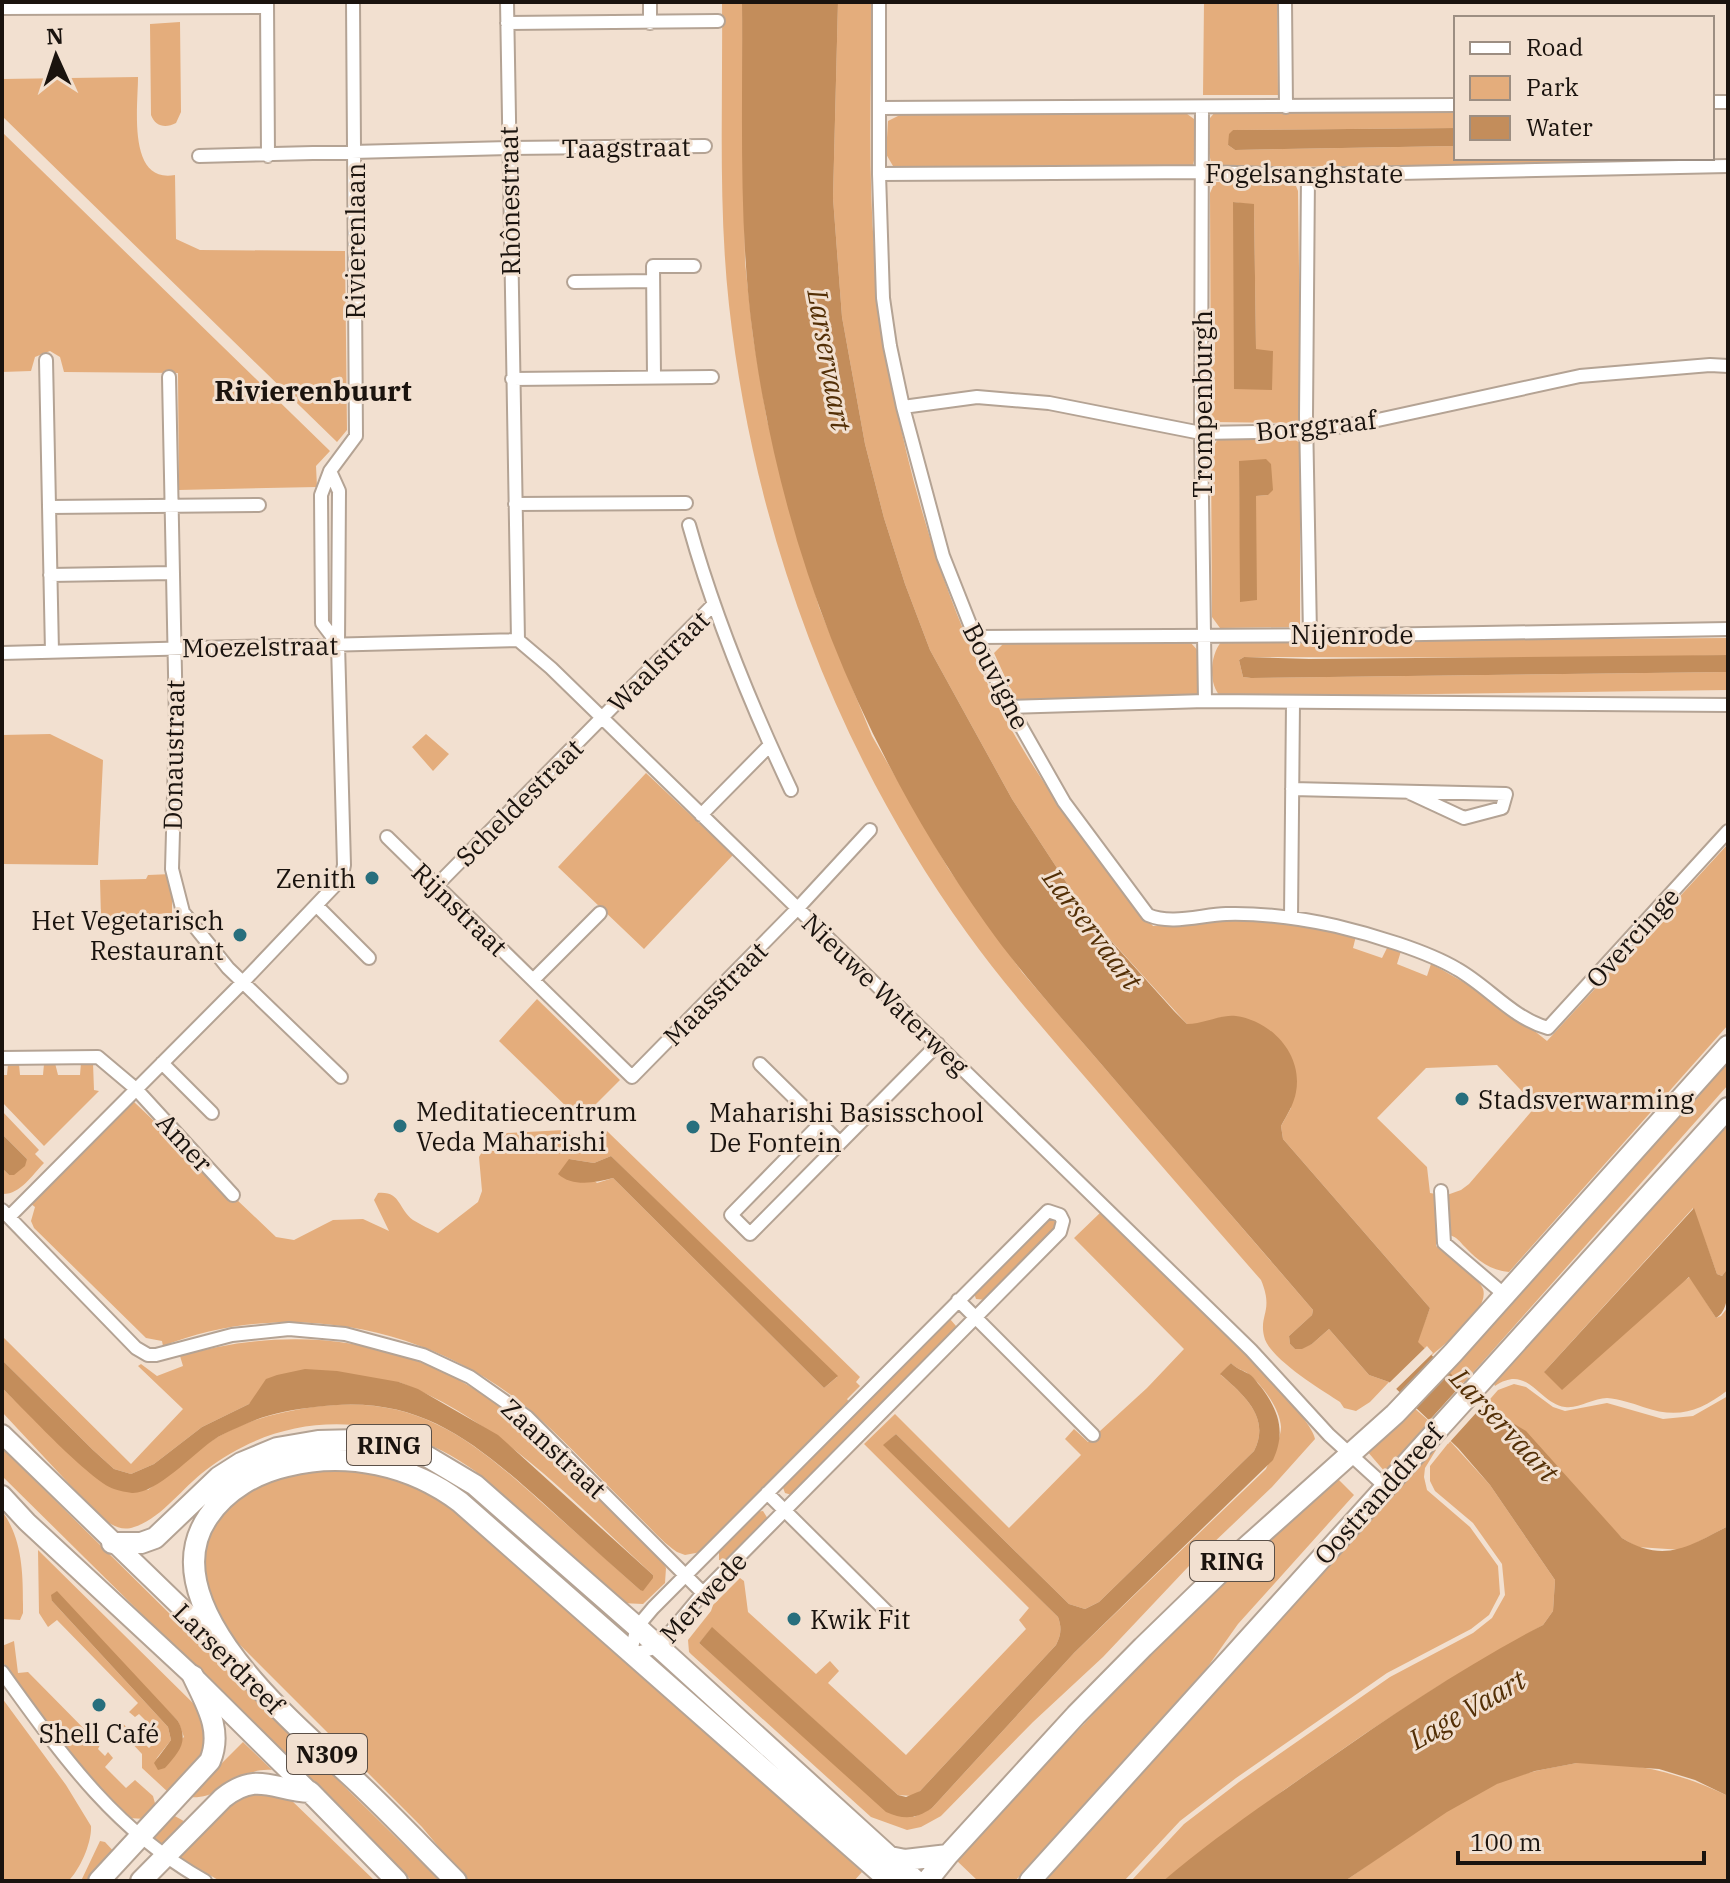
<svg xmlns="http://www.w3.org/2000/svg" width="1730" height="1883" viewBox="0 0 1730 1883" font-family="'IBM Plex Serif',serif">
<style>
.green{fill:#e4ad7c;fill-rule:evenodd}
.water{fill:#c38d5b}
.pier{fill:#f2e0d0}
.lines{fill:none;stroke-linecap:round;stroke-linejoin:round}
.minor-casing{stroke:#b4a394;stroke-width:16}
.secondary-casing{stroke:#b4a394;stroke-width:22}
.primary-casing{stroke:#b4a394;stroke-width:24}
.minor{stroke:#fff;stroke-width:12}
.secondary{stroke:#fff;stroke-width:18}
.primary{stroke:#fff;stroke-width:20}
.poi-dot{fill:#286f7d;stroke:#f2e0d0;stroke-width:3}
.labels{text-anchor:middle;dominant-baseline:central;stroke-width:6;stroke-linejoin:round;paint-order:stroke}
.shield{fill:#f2e0d0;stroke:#5b5048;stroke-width:2}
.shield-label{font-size:24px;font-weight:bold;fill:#1a130e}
.street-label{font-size:26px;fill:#1a130e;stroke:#f2e0d0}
.poi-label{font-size:26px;fill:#1a130e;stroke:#f2e0d0;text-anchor:start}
.water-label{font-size:28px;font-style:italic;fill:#532f06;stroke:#f2e0d0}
.neighbourhood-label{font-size:28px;font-weight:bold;fill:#1a130e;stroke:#f2e0d0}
</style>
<rect width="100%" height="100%" fill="#f2e0d0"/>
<!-- green -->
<path class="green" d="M722,2h20l3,260 8,74 14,84 52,187 53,129 76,132 74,104 291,338 -1,5 -23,21 1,8 5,5 17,-5 17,-15 40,46 20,7 -19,20 -14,9 -12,-3 -4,-6c-18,-12 -72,-44 -76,-66 -5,-22 10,-25 -3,-56 -57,-65 -114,-131 -170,-196 -42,-49 -86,-98 -124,-151 -133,-185 -213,-402 -238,-628 -11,-100 -6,-203 -7,-303z
M838,2h34c-1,92 -5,186 5,278 17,161 65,337 150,476 37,60 81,115 126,170 35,-1 70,-8 105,-6 33,2 66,9 98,16l-3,12 29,10 6,-12 13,5 -4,13 30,12 4,-12c42,22 79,47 116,77l181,-197v181l-219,247c-19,-2 -31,-11 -44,-25 -6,-6 -7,-9 -15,-12l-3,-40 14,-5 8,-6 67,-78 -39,-41 -71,3 -49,50 50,49 3,26 6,1v52c11,9 42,30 47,43 7,21 -38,54 -52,67l-14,-14 13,-34 -147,-169 -2,-13 10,-18 -72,-90 -15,6h-17l-100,-110 -75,-115 -82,-149 -25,-66 -21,-66 -19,-74 -23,-127 -9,-119z
M1204,2h73l1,93h-75z
M180,22l1,90 -5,11c-11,6 -21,3 -25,-8l-1,-91z
M138,77c0,30 -11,107 37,98l1,64 24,11 145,1 2,179 -10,12 -335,-326v-37z
M1456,110v18l-223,2 -5,15 7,5 221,-4v12h243v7l-487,2 -3,-14 1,-35 6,-7z
M1183,111l11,8 1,37 -2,9 -285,4 -15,-3 -7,-12 2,-33 16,-8z
M2,132l328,319 -14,15 1,21 -138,3 -1,-117 -114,-1 -4,-15 -10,-6 -15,6 -4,14 -29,1z
M1294,181l4,10 3,232 -88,-1 -2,-10 -1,-219 5,-11zM1233,202l21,3 2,145z
M1294,439l6,4v184l-80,1 -8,-11 -1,-164 6,-13zM1239,461l29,34 -12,1 -15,106z
M1728,638v17l-105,3 -379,-1 -5,3 4,17 8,1 477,-6v18l-507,7c-13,-13 -11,-41 0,-55z
M1191,643l8,9v46l-183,3 -22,-48 9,-9z
M50,734l53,26 -5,105 -96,-1v-129z
M426,734l23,20 -16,17 -21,-24z
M646,773l87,82 -89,94 -86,-82z
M172,874v39l-71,5 -1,-38 46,-1 2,-4z
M537,999l83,81 -27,27h-13l-8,5 -73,-71z
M55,1063l3,12h22l1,-12h12l1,27 5,1 -55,55 -42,-44v-27h5l1,-11h11l1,11h23l1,-11z
M1728,1063v22l-266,300 -13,-12z
M133,1101l143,136 18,3 39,-20 30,-1 26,12 -15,-31 4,-7c23,-2 20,16 35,27 8,5 17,9 25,13l40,-31 4,-11 -3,-34 8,-14 20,-10 57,-3c17,13 28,27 43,1l253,246 -4,5 4,4 -13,13 2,3 -148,150 -16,3 -8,-3c-15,-10 -27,-25 -40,-37 -33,-33 -65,-67 -99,-98 -100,-90 -249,-121 -375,-71l-1,-5 -16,-3 -112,-110 -3,-7 4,-14 -4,-3zM611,1156l226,221 -13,11 -211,-210 -16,5 -28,-24 25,4z
M2,1111l37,39 -4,4 9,9c-12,12 -24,32 -42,31v-26l7,7 18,-16 -25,-25z
M1728,1125v143l-6,8 -5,-2 -24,-66 -149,164 146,-95 26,41 5,-2 7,-9v83c-29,22 -50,29 -85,17 -11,-4 -24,-8 -36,-9 -14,0 -28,11 -42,9 -27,-4 -37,-44 -70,-21l-1,-2 12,-14z
M1101,1212c33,33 210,196 214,227l-43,48 -84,80 -85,90 -70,65 -92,94 -20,11 -14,3 -36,-13 -179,-162 -3,-3 -1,-12 23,-29 2,-6 27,-27 4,3 4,31 68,62 14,-13 9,10 -11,12 78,72 120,-126 -7,-9 10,-12 -165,-164 31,-30 114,114 72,-73 -16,-16 9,-10 14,13 59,-54 37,-39 -110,-111zM1231,1363c6,7 15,7 21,14 12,11 28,32 29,50 0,12 -10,30 -15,42l-192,184 -142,155 -18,9 -125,-94 -90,-80 13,-15 186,167 14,1 8,-5 136,-146c5,-10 6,-17 2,-28l-174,-172 12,-11 173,170 16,5 14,-7 155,-151c17,-33 -10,-56 -33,-76z
M1053,1216l5,6 -2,6 -70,72 -10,-1 -2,-6 72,-75z
M950,1319l6,7 -1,5 -163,164 -7,-2 -3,-8 162,-165z
M2,1336l129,128 52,-55 -45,-43 3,-2 16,12 26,-10 -3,-10c115,-33 233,-19 329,57 52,42 104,100 153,148l4,7 -1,15 -22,21 -22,-1 -146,-132c-83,-59 -186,-65 -269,-1 -23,17 -45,49 -72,57 -13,5 -24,-3 -34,-10l-98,-105v-24l85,82 61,20c22,-17 44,-37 68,-52 30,-18 63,-26 97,-31 102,-14 156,30 227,94 33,29 67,59 100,89l13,-15c-78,-72 -153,-154 -254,-193l-145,17 -5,5 -47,23 -48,37 -23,10 -17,-5 -21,-19 -91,-90z
M1514,1384l12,3 27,20 12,4 42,-8 56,16 30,-3 35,-20v130l-45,24 -46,-3 -15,-9 -138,-132 14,-16z
M1413,1407l17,15 -45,50 -18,-21z
M1450,1441l40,44 65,95 -2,31 -10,14 -103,60 -74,48 -82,57 -121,91h-32l53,-57 55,-42 151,-105 83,-44 19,-15 13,-23 -3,-31 -29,-41 -38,-32 -5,-10v-15z
M2,1448l438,433h-28l-410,-405z
M1433,1449l3,1 -11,18 -1,9 3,13 43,37 28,39 2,28 -11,21 -18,14 -84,44 -151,105 -56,43 -56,60h-82z
M325,1465l75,11 77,47 385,349 -8,9h-387l-45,-54 -188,-188 -26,-42 -7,-41 13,-37 43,-37z
M1336,1477l18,18 -116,129 -34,48 -189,209h-37l-23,-22 260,-272z
M2,1511c22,30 21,68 21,102l-3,7 -18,-1z
M763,1511l5,8 -41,42 -8,-1v-10l36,-38z
M38,1550l162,160c16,43 -4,54 -31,83l-27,-25v-14l-26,-28 4,-5 29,27 12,-12 -22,-22 -4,3 -6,-5 9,-9 -81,-83 -9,7 -9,-14zM52,1595l126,126 6,16 -28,22 15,-19 -3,-13 -116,-126z
M14,1641l4,32 10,-1 72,73 -2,4 7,7 3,-4 5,6 -8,9 21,21 9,-8 18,16 3,11 -10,12 -18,-1 -22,-21 -59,-75 -45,-61v-15z
M2,1698l64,87 25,41c1,16 -11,44 -23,55h-66z
M243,1742l29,28c-36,-3 -49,31 -84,27z
M1577,1763c57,-1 99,8 151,33v85h-383c49,-33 98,-74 153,-98 25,-11 52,-15 79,-20z
M256,1791l33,7 86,83h-155l-42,-24 50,-54z
M173,1815l16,9 -24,25 -15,-13z
M100,1841l5,1 12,13 -26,26h-10z"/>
<!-- water -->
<path class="water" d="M742,2h96l-5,196 9,119 23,127 19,74 21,66 25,66 82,149 75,115 87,97 13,13c17,0 34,-10 49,-8 36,5 67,39 60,76 -2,12 -9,23 -15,34l2,13 147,169 -12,34 66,64 42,25 96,107c42,26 68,8 106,-12v270l-33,-16 -36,-11 -82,-6 -42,8 -38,13 -50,28 -102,69h-182c49,-42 104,-79 157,-116 72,-50 146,-100 223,-140l10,-14 2,-31 -65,-95 -32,-37 -69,-66 -20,-7 -40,-46 -17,15 -10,5h-7l-5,-5 -1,-8 23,-21 1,-5c-66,-77 -133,-154 -199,-231 -43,-51 -89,-100 -128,-155 -125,-177 -204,-373 -233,-588 -15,-110 -10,-223 -11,-334z
M1456,128v18l-221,4 -7,-5 1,-11 4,-4z
M1233,202l21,2 2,145 17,2 -1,39 -38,-1z
M1266,459l5,5 2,26 -5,5 -12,1 1,104 -17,2 -1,-141z
M1728,655v17l-477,6 -8,-1 -4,-17 5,-3 65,2z
M2,1134l25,25 -2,7 -11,9h-5l-7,-7z
M611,1156l227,220 -14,12 -211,-210c-18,5 -41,9 -55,-4l11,-15 25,4z
M1694,1208l23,66 5,2 6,-8c0,18 2,42 -12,50l-27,-41 -127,113 -18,-18z
M2,1360l91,90 21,19 17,5 23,-10 48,-37 47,-23 17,-25 11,-4 28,-6 32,2 62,11 19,7 80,46 155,140v3l-10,13 -3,-1c-33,-29 -66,-59 -99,-89 -71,-63 -125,-108 -226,-94 -26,3 -52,8 -76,20 -9,4 -19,8 -27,14 -20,14 -56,53 -80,52 -5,-1 -13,-2 -18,-4 -24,-8 -90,-80 -112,-101z
M1231,1363c6,6 9,6 16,10 6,2 10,10 14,14 18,24 25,45 12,73l-199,193 -142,155c-16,11 -28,12 -46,4l-187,-169 13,-16 186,168 8,2 14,-6 136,-146c5,-10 6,-17 2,-28l-175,-172 13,-11 173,170 16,5 14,-7 155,-151c17,-33 -10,-56 -34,-77z
M57,1591l121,130c11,21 1,31 -13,47l-7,2 -4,-7 17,-23 -3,-13 -116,-126 -1,-6z"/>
<!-- pier -->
<path class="pier" d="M1427,1346l6,7 -40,39 -6,-7z
M1464,1382l22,20 -38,42 -22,-20z"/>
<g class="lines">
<!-- minor casing -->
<g class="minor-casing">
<path id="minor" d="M267,2l1,154
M507,2l11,638
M650,2v21
M879,2v172l4,124 7,48 13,61 40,149 32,81 35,70 54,95 84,113c23,10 53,0 78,-1 37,-1 74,4 110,12 34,8 91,25 121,43 32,18 55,49 91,59l180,-197
M1285,2l1,105
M2,8l265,-1
M507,23l211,-2
M1712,102h16
M1202,107l-1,326 4,268
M880,108l576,-3
M199,156l310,-8 196,-2
M879,174l323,-2 106,3 420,-9
M1308,175l-2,241 4,218
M574,282l79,-1
M46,360l6,292
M169,377l7,345 -4,147 11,43 45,56 113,109
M654,377l-1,-111h41
M512,379l200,-2
M903,407l74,-10 72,6 152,30 106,-2 57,-8 216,-47 130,-11 18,1
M515,504l171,-1
M49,507l210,-2
M689,525c25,90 62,180 102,265
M50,575l123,-2
M975,637l392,-2 361,-6
M518,640l33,28 700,682 78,85 57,52
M338,644l-16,-21 -1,-128 9,-24 26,-35 -3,-434
M2,653l516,-13
M1010,707l195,-6 523,4
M1292,789l214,5 -4,14 -38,10 -56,-26
M701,815l69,-70
M387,837l245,240 165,-168 73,-79
M437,885l277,-281
M317,906l52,52
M1291,918l2,-215
M533,980l67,-67
M2,1058l96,-1 38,32 97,106
M162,1063l50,50
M760,1064l80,79 98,-99
M820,1124l-89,91 19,19 90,-91
M1441,1191l3,52 62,53
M2,1210l134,138 12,7h8l76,-20 57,-6 56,5 78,21 47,22 57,40 176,176
M1048,1211l12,4 3,6 -3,11 -357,361 -45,54 -28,8 7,-28 16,-19z
M9,1217l234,-235 98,-103 3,-14 -6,-221 1,-153 -9,-20
M958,1300l135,135
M767,1493l124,123
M2,1672c60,83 112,158 203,209"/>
</g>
<!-- secondary casing -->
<g class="secondary-casing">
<path id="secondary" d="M2,1434l220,213
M2,1495l25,27 166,154 117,116"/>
</g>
<!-- primary casing -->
<g class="primary-casing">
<path id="primary" d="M112,1543h29l14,-5 64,-61 22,-14 36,-15 41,-7 40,-1 44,8 26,9 47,28 162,142 279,254
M890,1857l15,3 43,-5
M99,1881l111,-120c13,-31 -4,-57 -17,-85
M141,1881l82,-83c34,-27 50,-8 87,-6l87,89
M456,1881c-33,-33 -65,-67 -99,-99 -56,-53 -210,-176 -149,-265 18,-27 48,-44 79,-51 60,-15 124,-1 173,36l430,379
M927,1881l21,-26 128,-140 67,-68 99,-96 153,-137 58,-61 275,-307
M1030,1881l698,-773"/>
</g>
<!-- minor -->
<use href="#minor" class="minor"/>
<!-- secondary -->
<use href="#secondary" class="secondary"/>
<!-- primary -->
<use href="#primary" class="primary"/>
</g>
<!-- markers -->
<g class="poi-dot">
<circle cx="372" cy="878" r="8"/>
<circle cx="240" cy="935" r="8"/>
<circle cx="1462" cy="1099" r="8"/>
<circle cx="400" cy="1126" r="8"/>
<circle cx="693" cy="1127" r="8"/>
<circle cx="794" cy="1619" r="8"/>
<circle cx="99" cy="1705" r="8"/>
</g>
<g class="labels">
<!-- shield labels -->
<g class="shield">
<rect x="347" y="1425" width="84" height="40" rx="6"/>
<rect x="1190" y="1541" width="84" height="40" rx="6"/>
<rect x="287" y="1734" width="80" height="40" rx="6"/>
</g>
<g class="shield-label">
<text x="389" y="1445">RING</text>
<text x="1232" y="1561">RING</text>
<text x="327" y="1754">N309</text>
</g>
<!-- street labels -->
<g class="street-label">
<text transform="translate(626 147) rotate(-1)">Taagstraat</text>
<text x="1304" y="173">Fogelsanghstate</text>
<text transform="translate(509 201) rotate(-91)">Rhônestraat</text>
<text transform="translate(355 241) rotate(-90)">Rivierenlaan</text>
<text transform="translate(1202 404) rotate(-90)">Trompenburgh</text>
<text transform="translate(1316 425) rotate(-6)">Borggraaf</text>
<text x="1352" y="634">Nijenrode</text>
<text transform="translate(260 646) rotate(-1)">Moezelstraat</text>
<text transform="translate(658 661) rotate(-45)">Waalstraat</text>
<text transform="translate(997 676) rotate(63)">Bouvigne</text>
<text transform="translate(173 755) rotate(-89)">Donaustraat</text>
<text transform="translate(519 802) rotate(-45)">Scheldestraat</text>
<text transform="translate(460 909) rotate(44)">Rijnstraat</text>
<text transform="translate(1632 937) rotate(-48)">Overcinge</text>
<text transform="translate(715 993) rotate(-45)">Maasstraat</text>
<text transform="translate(886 994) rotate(44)">Nieuwe Waterweg</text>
<text transform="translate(185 1142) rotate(48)">Amer</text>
<text transform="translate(554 1448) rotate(43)">Zaanstraat</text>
<text transform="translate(1378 1494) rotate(-48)">Oostranddreef</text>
<text transform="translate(703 1597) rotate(-47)">Merwede</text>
<text transform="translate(229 1658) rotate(45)">Larserdreef</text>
</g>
<!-- poi labels -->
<g class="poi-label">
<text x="356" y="878" text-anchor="end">Zenith</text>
<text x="224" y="920" text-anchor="end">Het Vegetarisch<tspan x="224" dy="30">Restaurant</tspan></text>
<text x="1478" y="1099">Stadsverwarming</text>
<text x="416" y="1111">Meditatiecentrum<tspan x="416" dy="30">Veda Maharishi</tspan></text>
<text x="709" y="1112">Maharishi Basisschool<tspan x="709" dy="30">De Fontein</tspan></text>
<text x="810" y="1619">Kwik Fit</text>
<text x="99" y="1733" text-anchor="middle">Shell Café</text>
</g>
<!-- water labels -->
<g class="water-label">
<text transform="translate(830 360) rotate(80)">Larservaart</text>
<text transform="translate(1093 929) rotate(53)">Larservaart</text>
<text transform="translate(1505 1425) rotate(47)">Larservaart</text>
<text transform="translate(1467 1709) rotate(-30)">Lage Vaart</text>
</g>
<!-- neighbourhood labels -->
<g class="neighbourhood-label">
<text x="313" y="390">Rivierenbuurt</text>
</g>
</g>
<!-- border -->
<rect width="1730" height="1883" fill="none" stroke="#1a130e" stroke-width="8"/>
<!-- legend -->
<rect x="1454" y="16" width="260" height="144" fill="#f2e0d0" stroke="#9c8e82" stroke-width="2"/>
<rect x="1470" y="42" width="40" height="12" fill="#ffffff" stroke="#9c8e82" stroke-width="2"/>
<text x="1526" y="56" font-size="24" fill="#1a130e">Road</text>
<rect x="1470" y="76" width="40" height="24" fill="#e4ad7c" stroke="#9c8e82" stroke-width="2"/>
<text x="1526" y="96" font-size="24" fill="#1a130e">Park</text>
<rect x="1470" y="116" width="40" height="24" fill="#c38d5b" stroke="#9c8e82" stroke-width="2"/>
<text x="1526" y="136" font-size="24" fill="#1a130e">Water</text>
<!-- north arrow -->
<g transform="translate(56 56) rotate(357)" stroke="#f2e0d0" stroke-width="6" paint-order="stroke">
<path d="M0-6L14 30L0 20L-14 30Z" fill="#1a130e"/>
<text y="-12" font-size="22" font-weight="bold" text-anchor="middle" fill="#1a130e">N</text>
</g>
<!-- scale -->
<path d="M1458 1851v12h246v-12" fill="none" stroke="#1a130e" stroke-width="4"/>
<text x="1470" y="1851" font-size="24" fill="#1a130e" stroke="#f2e0d0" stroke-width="6" paint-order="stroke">100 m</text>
</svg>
